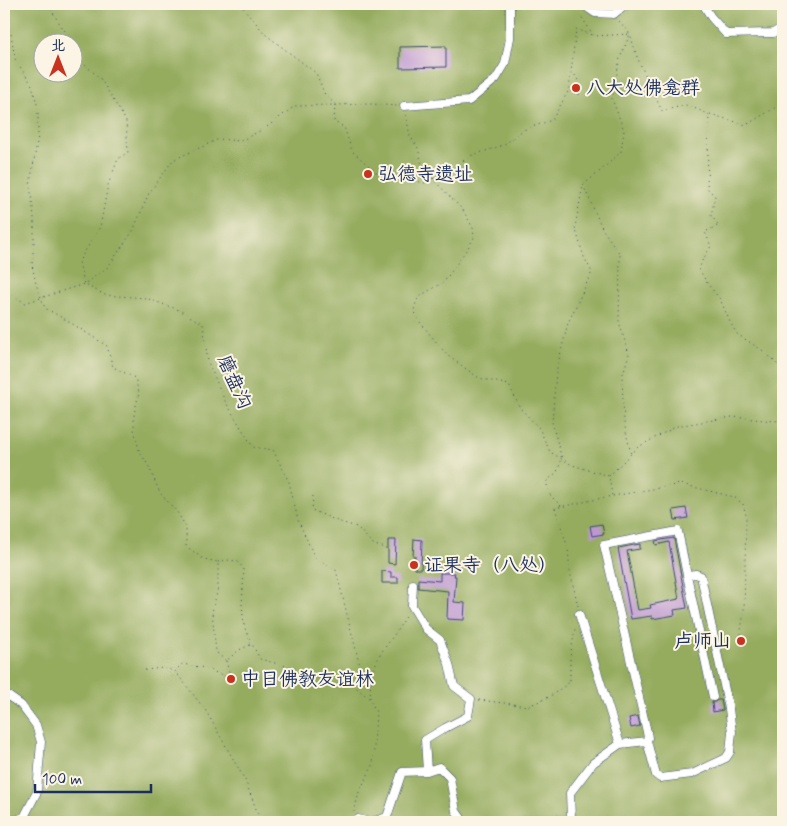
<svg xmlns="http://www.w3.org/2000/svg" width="787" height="826" viewBox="0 0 787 826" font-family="Mynerve,'LXGW WenKai TC',sans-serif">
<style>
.forest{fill:#95ac5e;stroke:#586e5e;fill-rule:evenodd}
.building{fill:#bd96d2}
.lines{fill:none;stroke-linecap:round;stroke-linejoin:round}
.minor-casing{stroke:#3c4b6f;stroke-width:9}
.path{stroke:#3c4b6f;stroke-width:1;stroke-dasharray:1 4;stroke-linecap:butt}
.minor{stroke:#fff;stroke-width:8}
.poi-dot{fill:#c8321e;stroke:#fcf5e5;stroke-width:2}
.labels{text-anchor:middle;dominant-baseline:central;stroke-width:4;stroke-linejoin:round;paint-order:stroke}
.poi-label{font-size:19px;fill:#1b2f5e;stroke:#fcf5e5;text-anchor:start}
.street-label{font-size:19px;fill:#1b2f5e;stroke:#fcf5e5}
</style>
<rect width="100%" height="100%" fill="#fcf5e5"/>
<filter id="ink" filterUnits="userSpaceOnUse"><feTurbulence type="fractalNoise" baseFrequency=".02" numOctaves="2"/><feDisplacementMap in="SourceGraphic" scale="10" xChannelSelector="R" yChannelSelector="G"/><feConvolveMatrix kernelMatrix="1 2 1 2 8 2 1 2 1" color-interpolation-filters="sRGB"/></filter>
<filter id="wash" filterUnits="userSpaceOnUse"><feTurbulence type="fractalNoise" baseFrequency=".0096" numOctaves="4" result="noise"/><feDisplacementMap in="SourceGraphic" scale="20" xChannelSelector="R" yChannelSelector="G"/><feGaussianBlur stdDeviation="1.12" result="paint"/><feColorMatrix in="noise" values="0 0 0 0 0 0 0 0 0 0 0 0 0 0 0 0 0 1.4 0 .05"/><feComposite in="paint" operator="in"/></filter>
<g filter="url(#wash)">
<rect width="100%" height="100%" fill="#f6e9d0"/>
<!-- forest -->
<path class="forest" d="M4,4h779v818h-779zM42,42h30v30h-30z"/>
<g id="blocks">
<!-- building -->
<path class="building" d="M446,46v21l-46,1v-21z
M686,508l2,10 -13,2 -2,-10z
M602,524l2,10 -12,2 -2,-10z
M674,538l13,70 -13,2 1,5 -23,4v-3l-21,3 -13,-71 22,-4v5l-13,2 11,59 13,-2 -1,-3 29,-6 -10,-57 -13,3 -1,-4z
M414,539l8,1 -1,29h-6v-13h-2z
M388,540h8l-1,24 -7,-1z
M382,571l9,1v5h7v6h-16z
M440,573h15l-1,3h2l-2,26 11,1 -1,17 -17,-1 1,-28 -30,-3v-9l22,2z
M717,700h4l2,10 -10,2 -1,-10h3z
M638,716l2,10 -9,2 -2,-10z"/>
</g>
</g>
<g filter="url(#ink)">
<use href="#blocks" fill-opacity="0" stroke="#3c4b6f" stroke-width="1"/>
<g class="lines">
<!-- minor casing -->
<g class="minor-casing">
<path id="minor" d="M582,4l13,9 19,1 12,-10
M703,4l8,13 15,17 47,-1 10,-6
M404,106l65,-5 27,-22 9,-15 5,-26v-34
M4,693l17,12 15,20 5,17 -4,50 -13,25 -15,5
M647,741l1,-3 -1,-6 -43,-187 74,-14 9,44 26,122
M620,744l27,-3 9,34 4,3 32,-4 34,-16 4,-6 2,-20 -3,-23 -28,-133 -5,-2 -9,1
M427,771l12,-4 11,11 6,33 8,11
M356,822l2,-3 12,3
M371,822l16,-5 15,-45 25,-1 -2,-31 20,-12 23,-12 3,-17 -17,-13 -5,-22 -9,-24 -14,-11 -14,-23 1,-22
M572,822l-1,-4 -1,-25 23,-30 27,-19 -41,-130"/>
</g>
<!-- path -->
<path class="path" d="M50,4c3,14 16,25 21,38
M240,4l26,31 50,38 9,22 10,9
M4,21l7,13 4,25 17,26 6,23v28l-8,49 4,31v26l-2,23 4,19 9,24 23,13 39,25 6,21 22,11 4,15 -5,21v15l5,21 10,17 11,26 17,19 9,15v19l17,13 15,3v26l-6,24 4,40 10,9 13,-11 13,-6 8,15 45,12 24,13 12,-13 11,13 18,15 6,13 -3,53 -14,27 -5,20
M619,21l11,13 7,23 25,54 24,-6 23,9 -2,74 8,8 -4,20 8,9 -14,7 6,14 -9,15 -3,8 8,14 13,16 10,23 7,12 28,18 18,18
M72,45l6,14 22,19 26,43 2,31 -10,7 -10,26 -8,42 -21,34 5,23 21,11 41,3 33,12 24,14 5,38 17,39 28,46 20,3 16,32 9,38 17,38 21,12 26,104 9,9
M570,91l9,4v-13l-6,-10
M335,105l-1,17 10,5 8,24 25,22 48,10 26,-14 19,-13 34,-11 19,-15 29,-10 17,-30 7,-61 18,7 -12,-18 1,-3
M710,114l36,11 37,-22
M406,115l4,21 8,12 5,21 40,41 10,18 1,10 -5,8 -25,36 -21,12 -6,6 -3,10 5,11 29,35 31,22 30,7 11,23 19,20 11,24 22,13 37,11 3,20 -57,12 13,40 2,24 8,34
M583,185l20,45 17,24 -1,68 10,32 -7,23 2,46 7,31
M4,289l21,14 59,-19 23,-16 26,-37 16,-38 24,-33 46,-21 21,2 24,-12 31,-23 77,-2 25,2
M609,476l29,-29 39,-21 55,-9 43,4 8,-1
M313,496l-1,14 25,11 20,6 17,18 12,3 2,4
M613,496l68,-12 53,13 9,7 3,11 -2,97 -3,18v11
M561,506l-11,-11 -4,-13 11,-10 5,-13 -10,-36 4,-51 12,-49 24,-51 -8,-15 -9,-30 8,-42 15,-12 23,-21 3,-22 -12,-31 8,-41 10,-24 -36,2
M218,562l9,-2 10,1 7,8 -2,36 2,21 7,17
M226,661l5,18 -26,-11 -23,-4 -7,7 31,40 39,69 16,42
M145,670l18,-2 11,3
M370,698l1,-23 9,-21 14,-19 13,-20
M479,700l49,6 21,-9 21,-15v-25l5,-28"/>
<!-- minor -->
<use href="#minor" class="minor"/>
</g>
</g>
<!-- markers -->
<g class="poi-dot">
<circle cx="576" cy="88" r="5"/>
<circle cx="368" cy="174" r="5"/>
<circle cx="414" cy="565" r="5"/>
<circle cx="741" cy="641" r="5"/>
<circle cx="231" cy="679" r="5"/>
</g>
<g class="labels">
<!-- poi labels -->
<g class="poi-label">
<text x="586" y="88">八大处佛龛群</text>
<text x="378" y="174">弘德寺遗址</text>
<text x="424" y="565">证果寺（八处）</text>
<text x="731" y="641" text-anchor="end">卢师山</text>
<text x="241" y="679">中日佛教友谊林</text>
</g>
<!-- street labels -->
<g class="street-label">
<text transform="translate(234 382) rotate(66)">磨盘沟</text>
</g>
</g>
<!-- margin -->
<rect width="787" height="826" fill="none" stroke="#fcf5e5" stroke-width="20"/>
<!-- north arrow -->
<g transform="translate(58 58)"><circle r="24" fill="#fcf5e5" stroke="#a2a6af"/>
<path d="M0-4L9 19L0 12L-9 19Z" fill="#c8321e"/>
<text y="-8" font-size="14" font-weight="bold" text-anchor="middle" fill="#1b2f5e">北</text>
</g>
<!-- scale -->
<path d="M35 784v8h116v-8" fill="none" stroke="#1b2f5e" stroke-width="2.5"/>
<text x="42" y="784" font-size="15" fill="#1b2f5e" stroke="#fcf5e5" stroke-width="4" paint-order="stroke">100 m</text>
</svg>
